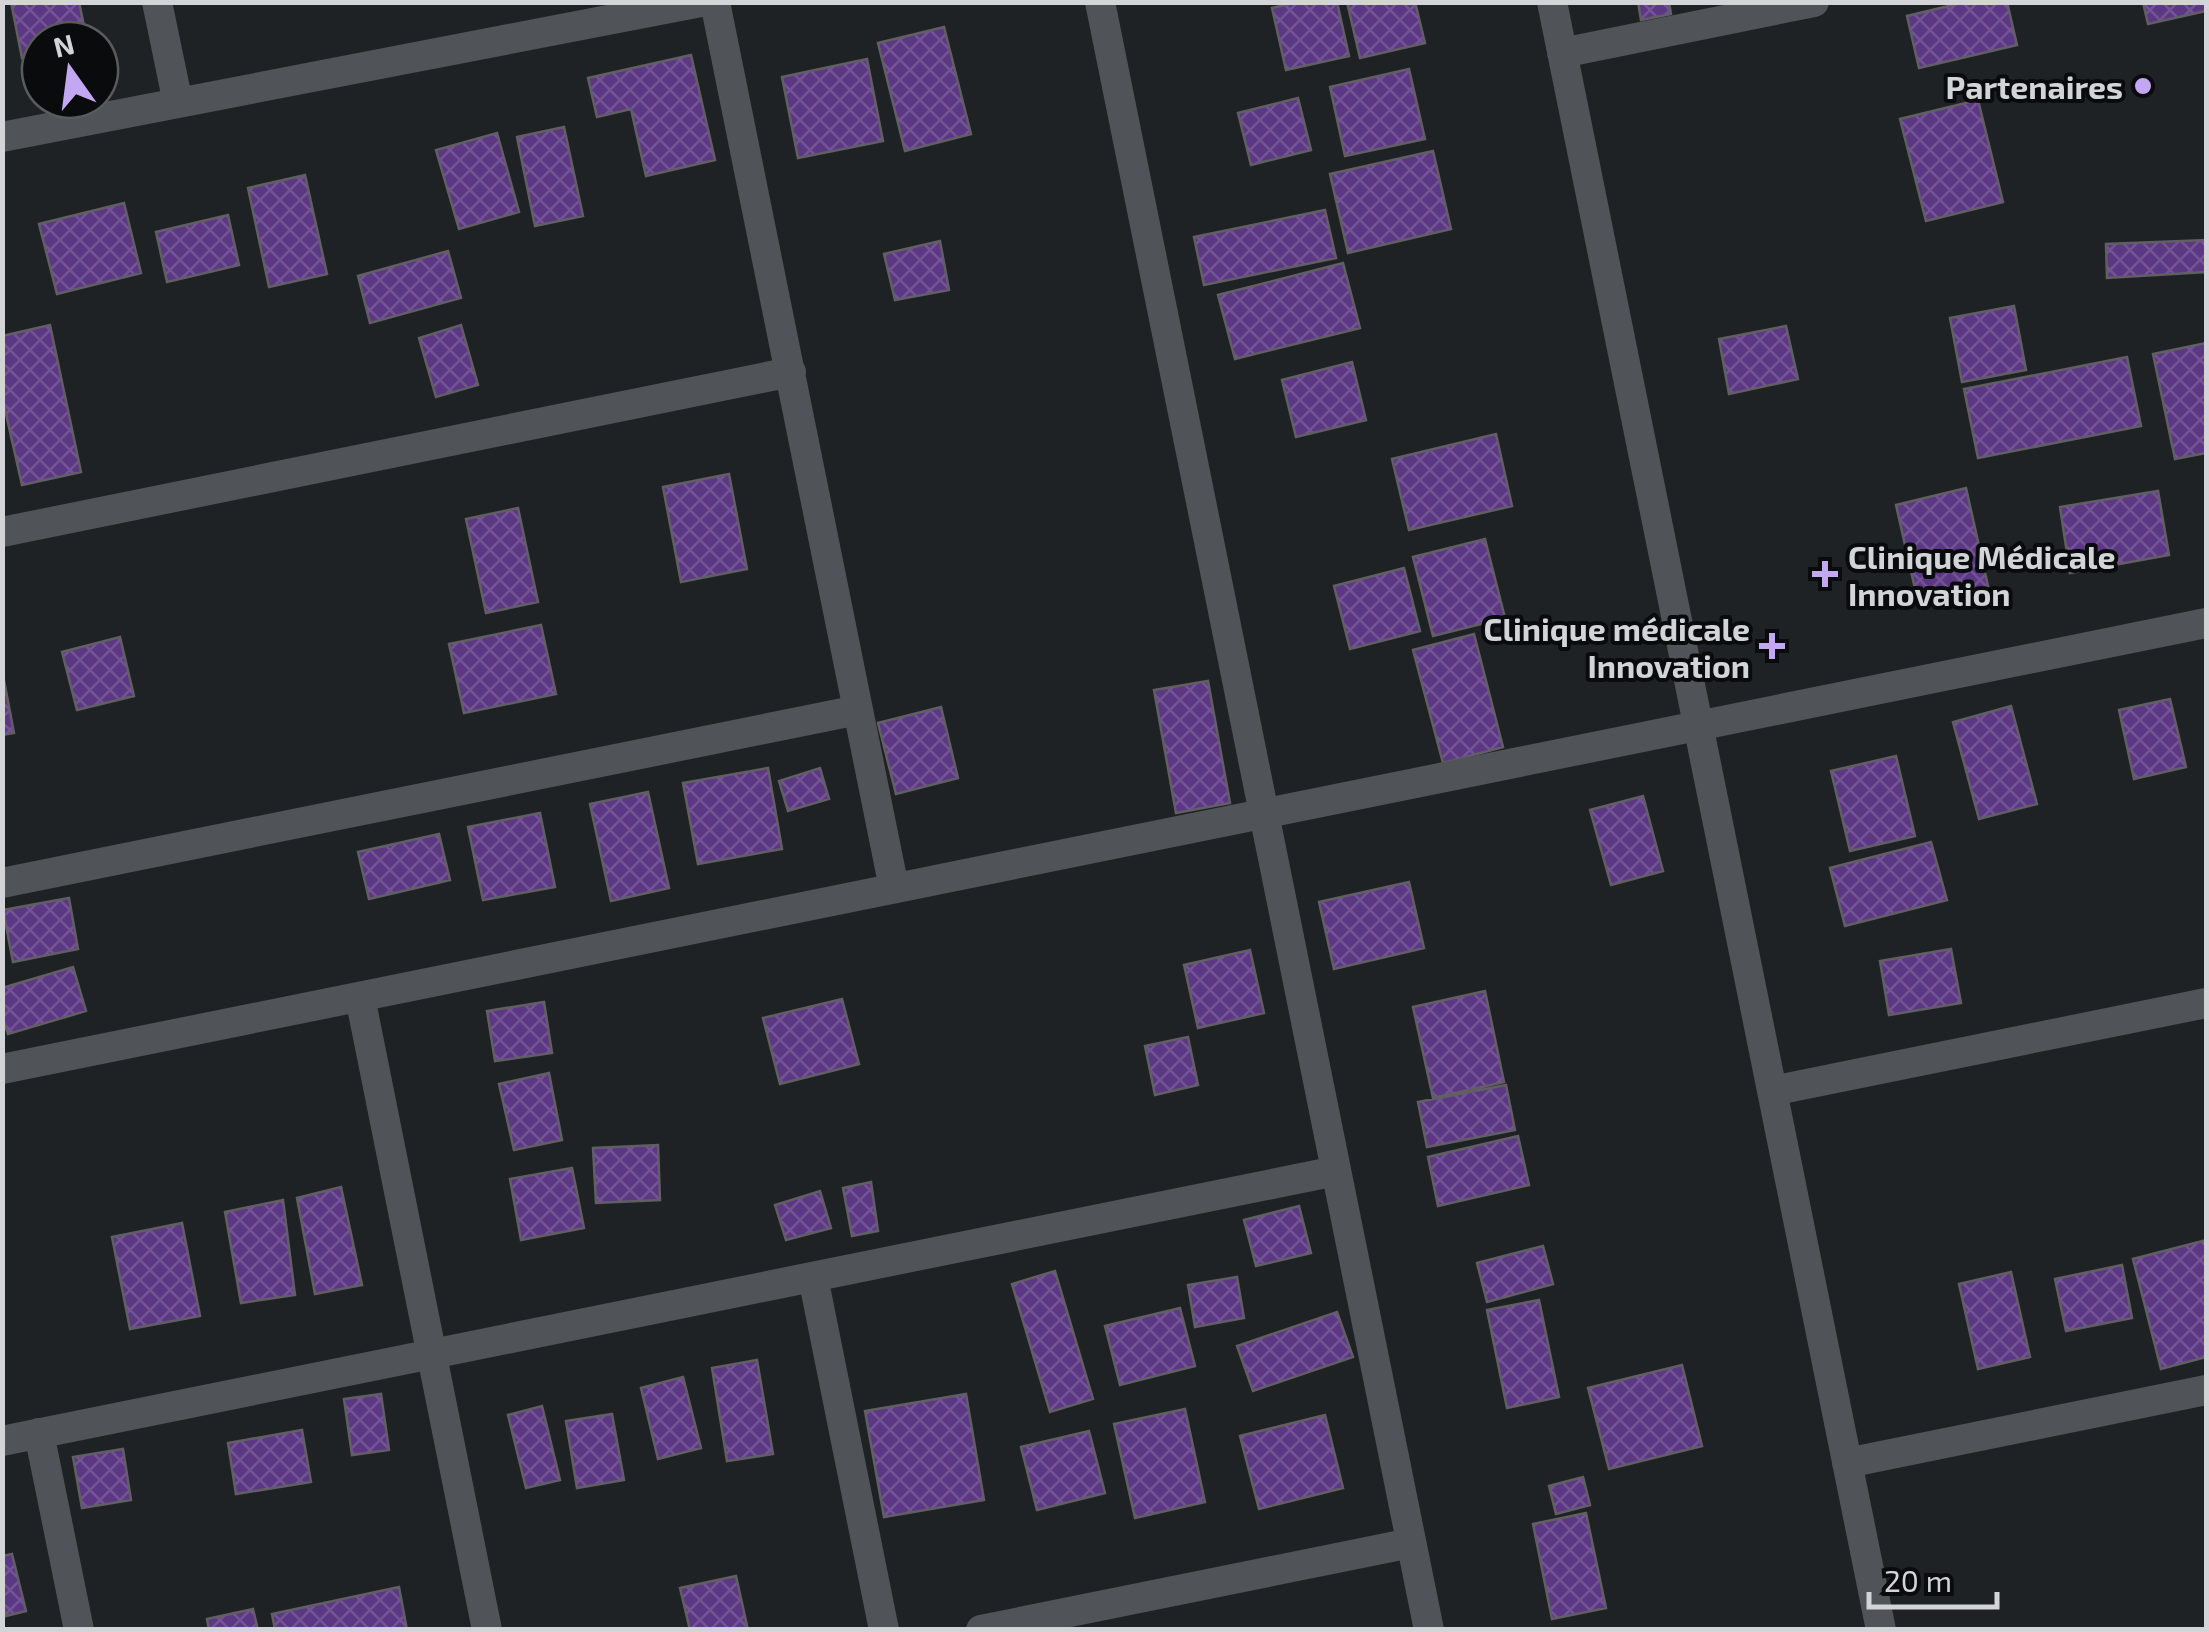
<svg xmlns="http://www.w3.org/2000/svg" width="2209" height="1632" viewBox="0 0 2209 1632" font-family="'Exo 2',sans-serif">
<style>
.building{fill:url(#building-cross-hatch);stroke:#615f64;stroke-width:2.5}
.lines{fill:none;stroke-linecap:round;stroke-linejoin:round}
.street{stroke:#505357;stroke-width:30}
.poi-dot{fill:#c3a7f2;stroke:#0a0b0d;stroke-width:4}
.labels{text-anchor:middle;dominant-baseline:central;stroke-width:8;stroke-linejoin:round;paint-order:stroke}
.poi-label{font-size:32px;font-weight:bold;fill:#d3d4d7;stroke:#0a0b0d;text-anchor:end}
</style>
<defs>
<pattern id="building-cross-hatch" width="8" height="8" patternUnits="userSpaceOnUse" patternTransform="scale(2.5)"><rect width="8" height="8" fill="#5c3783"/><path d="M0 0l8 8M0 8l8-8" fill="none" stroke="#725394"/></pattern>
</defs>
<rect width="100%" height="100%" fill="#1f2225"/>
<!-- building -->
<path class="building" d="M11,2h68l8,38h-47v14l-18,4z
M1298,2h39l12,54 -63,14 -14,-62z
M1347,2h68l10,41 -65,15z
M1638,2h31l2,12 -30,6z
M1965,2h42l10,43 -98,23 -12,-52z
M2143,2h63v9l-58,13z
M944,27l27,107 -66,17 -27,-108z
M691,55l24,105 -69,16 -15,-67 -34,8 -9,-39z
M867,59l16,82 -85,17 -16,-81z
M1409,69l16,70 -80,17 -15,-69z
M1298,98l13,52 -60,15 -13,-52z
M1978,100l25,102 -77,19 -26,-102z
M564,127l19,89 -48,10 -18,-89z
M497,133l22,79 -60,17 -23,-79z
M1433,151l18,78 -103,24 -18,-79z
M305,175l22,99 -58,13 -21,-99z
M124,203l17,70 -84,21 -18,-70z
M1325,210l11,48 -132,27 -10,-48z
M228,215l11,50 -72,17 -11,-50z
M2206,240v32l-99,6 -1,-34z
M940,241l9,49 -54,10 -11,-46z
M448,251l13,47 -91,25 -12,-47z
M1343,263l17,65 -125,31 -17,-64z
M2014,306l12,64 -64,12 -12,-64z
M50,325l31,147 -59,13 -20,-89v-60z
M461,325l17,60 -42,12 -17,-59z
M1786,326l12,53 -69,15 -10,-55z
M2206,343v110l-31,6 -22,-105z
M2127,357l14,69 -163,32 -14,-69z
M1352,362l14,58 -70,17 -14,-57z
M1496,434l16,72 -103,24 -17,-71z
M729,474l18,95 -66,13 -18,-95z
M1966,488l22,98 -70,16 -22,-97z
M2158,491l11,64 -99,18 -10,-66z
M518,508l20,94 -52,11 -20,-94z
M1485,539l20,79 -72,18 -20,-79z
M1404,568l16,63 -70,18 -16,-63z
M541,625l15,69 -92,19 -15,-69z
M1474,634l29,113 -60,16 -30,-113z
M120,637l14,59 -57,14 -15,-58z
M2,670l12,63 -12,2z
M1208,681l22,122 -54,10 -22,-123z
M2170,699l16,68 -52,12 -15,-69z
M2011,706l26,98 -58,15 -26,-97z
M941,707l17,71 -62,16 -18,-71z
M1896,756l19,80 -65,15 -19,-80z
M768,768l14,81 -84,15 -15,-81z
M820,768l9,31 -41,12 -9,-30z
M648,792l21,96 -58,13 -21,-97z
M1643,796l20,75 -52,14 -21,-75z
M540,813l15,74 -72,13 -15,-73z
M439,834l11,46 -81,19 -11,-47z
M1931,842l16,58 -102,26 -15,-58z
M1409,882l15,66 -90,21 -15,-67z
M69,898l9,51 -65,13 -10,-52z
M1951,949l10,54 -72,12 -9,-54z
M1250,950l14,63 -66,15 -14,-63z
M73,967l13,44 -78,23 -6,-18v-28z
M1485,991l19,91 -71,16 -20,-91z
M842,999l17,65 -79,20 -17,-66z
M544,1002l8,51 -57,8 -8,-50z
M1188,1037l10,48 -43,10 -10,-49z
M549,1073l13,67 -48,10 -15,-66z
M1506,1085l9,45 -88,17 -9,-45z
M1518,1136l11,49 -91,21 -10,-49z
M658,1145l2,55 -64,3 -3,-55z
M572,1168l12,60 -63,12 -11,-61z
M871,1182l7,49 -26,5 -9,-48z
M341,1187l21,98 -47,9 -18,-96z
M820,1191l11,37 -45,12 -11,-35z
M283,1200l12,95 -54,8 -16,-91z
M1299,1206l12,47 -55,13 -12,-46z
M182,1223l18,93 -70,13 -18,-92z
M2206,1240v117l-45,12 -28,-110z
M1543,1246l10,38 -66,18 -10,-39z
M2122,1265l10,53 -66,13 -11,-52z
M1055,1271l38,128 -43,13 -38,-128z
M2011,1272l19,85 -52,12 -19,-85z
M1237,1277l7,41 -49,9 -7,-42z
M1539,1300l20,97 -52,11 -20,-98z
M1180,1308l15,58 -75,19 -15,-59z
M1337,1312l16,45 -100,34 -16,-45z
M757,1360l16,94 -46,7 -15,-93z
M1682,1365l20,81 -93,23 -21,-81z
M683,1377l18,71 -43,11 -17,-71z
M381,1394l8,56 -37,5 -8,-56z
M966,1394l18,106 -100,17 -19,-106z
M542,1406l18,74 -34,8 -18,-73z
M1185,1409l20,93 -70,16 -21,-94z
M612,1414l12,66 -47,8 -11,-67z
M1325,1415l18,73 -84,21 -19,-73z
M302,1430l9,52 -75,12 -8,-51z
M1089,1431l16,62 -68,17 -16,-63z
M123,1449l8,51 -49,8 -9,-51z
M1583,1477l7,28 -34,9 -7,-28z
M1586,1513l20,95 -54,11 -19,-95z
M12,1554l14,57 -20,5 -4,-14v-46z
M736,1576l12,54h-58l-10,-42z
M399,1587l8,43h-132l-3,-16z
M253,1609l5,21h-49l-2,-11z"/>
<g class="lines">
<!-- street -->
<path class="street" d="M157,2l21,101
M715,2l179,886
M1100,2l329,1628
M1552,2l329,1628
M1562,53l252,-51
M2,137l699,-135
M2,532l789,-160
M2,883l856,-173
M360,997l127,633
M2,1069l2204,-446
M1772,1091l434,-88
M813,1277l71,353
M39,1433l40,197
M2,1441l1334,-270
M1847,1463l359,-73
M981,1630l430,-87"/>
</g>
<!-- markers -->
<g class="poi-dot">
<circle cx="2143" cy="86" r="10"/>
<path d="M1820 559h10v10h10v10h-10v10h-10v-10h-10v-10h10z"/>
<path d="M1767 631h10v10h10v10h-10v10h-10v-10h-10v-10h10z"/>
</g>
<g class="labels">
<!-- poi labels -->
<g class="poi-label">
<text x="2123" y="86">Partenaires</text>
<text x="1848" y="556" text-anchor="start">Clinique Médicale<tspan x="1848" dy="37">Innovation</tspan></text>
<text x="1750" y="628">Clinique médicale<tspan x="1750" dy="37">Innovation</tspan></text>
</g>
</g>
<!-- border -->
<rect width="2209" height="1632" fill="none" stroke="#d3d4d7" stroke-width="10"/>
<!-- north arrow -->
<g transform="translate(70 70) rotate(346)"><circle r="48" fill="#0a0b0d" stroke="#5a5b5e" stroke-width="2.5"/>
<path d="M0-8L18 38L0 25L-18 38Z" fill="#c3a7f2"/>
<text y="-15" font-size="28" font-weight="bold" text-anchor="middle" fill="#d3d4d7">N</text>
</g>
<!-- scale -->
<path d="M1869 1592v15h128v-15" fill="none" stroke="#d3d4d7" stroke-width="5"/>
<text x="1884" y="1592" font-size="30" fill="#d3d4d7" stroke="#0a0b0d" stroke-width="8" paint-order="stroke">20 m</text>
</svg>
